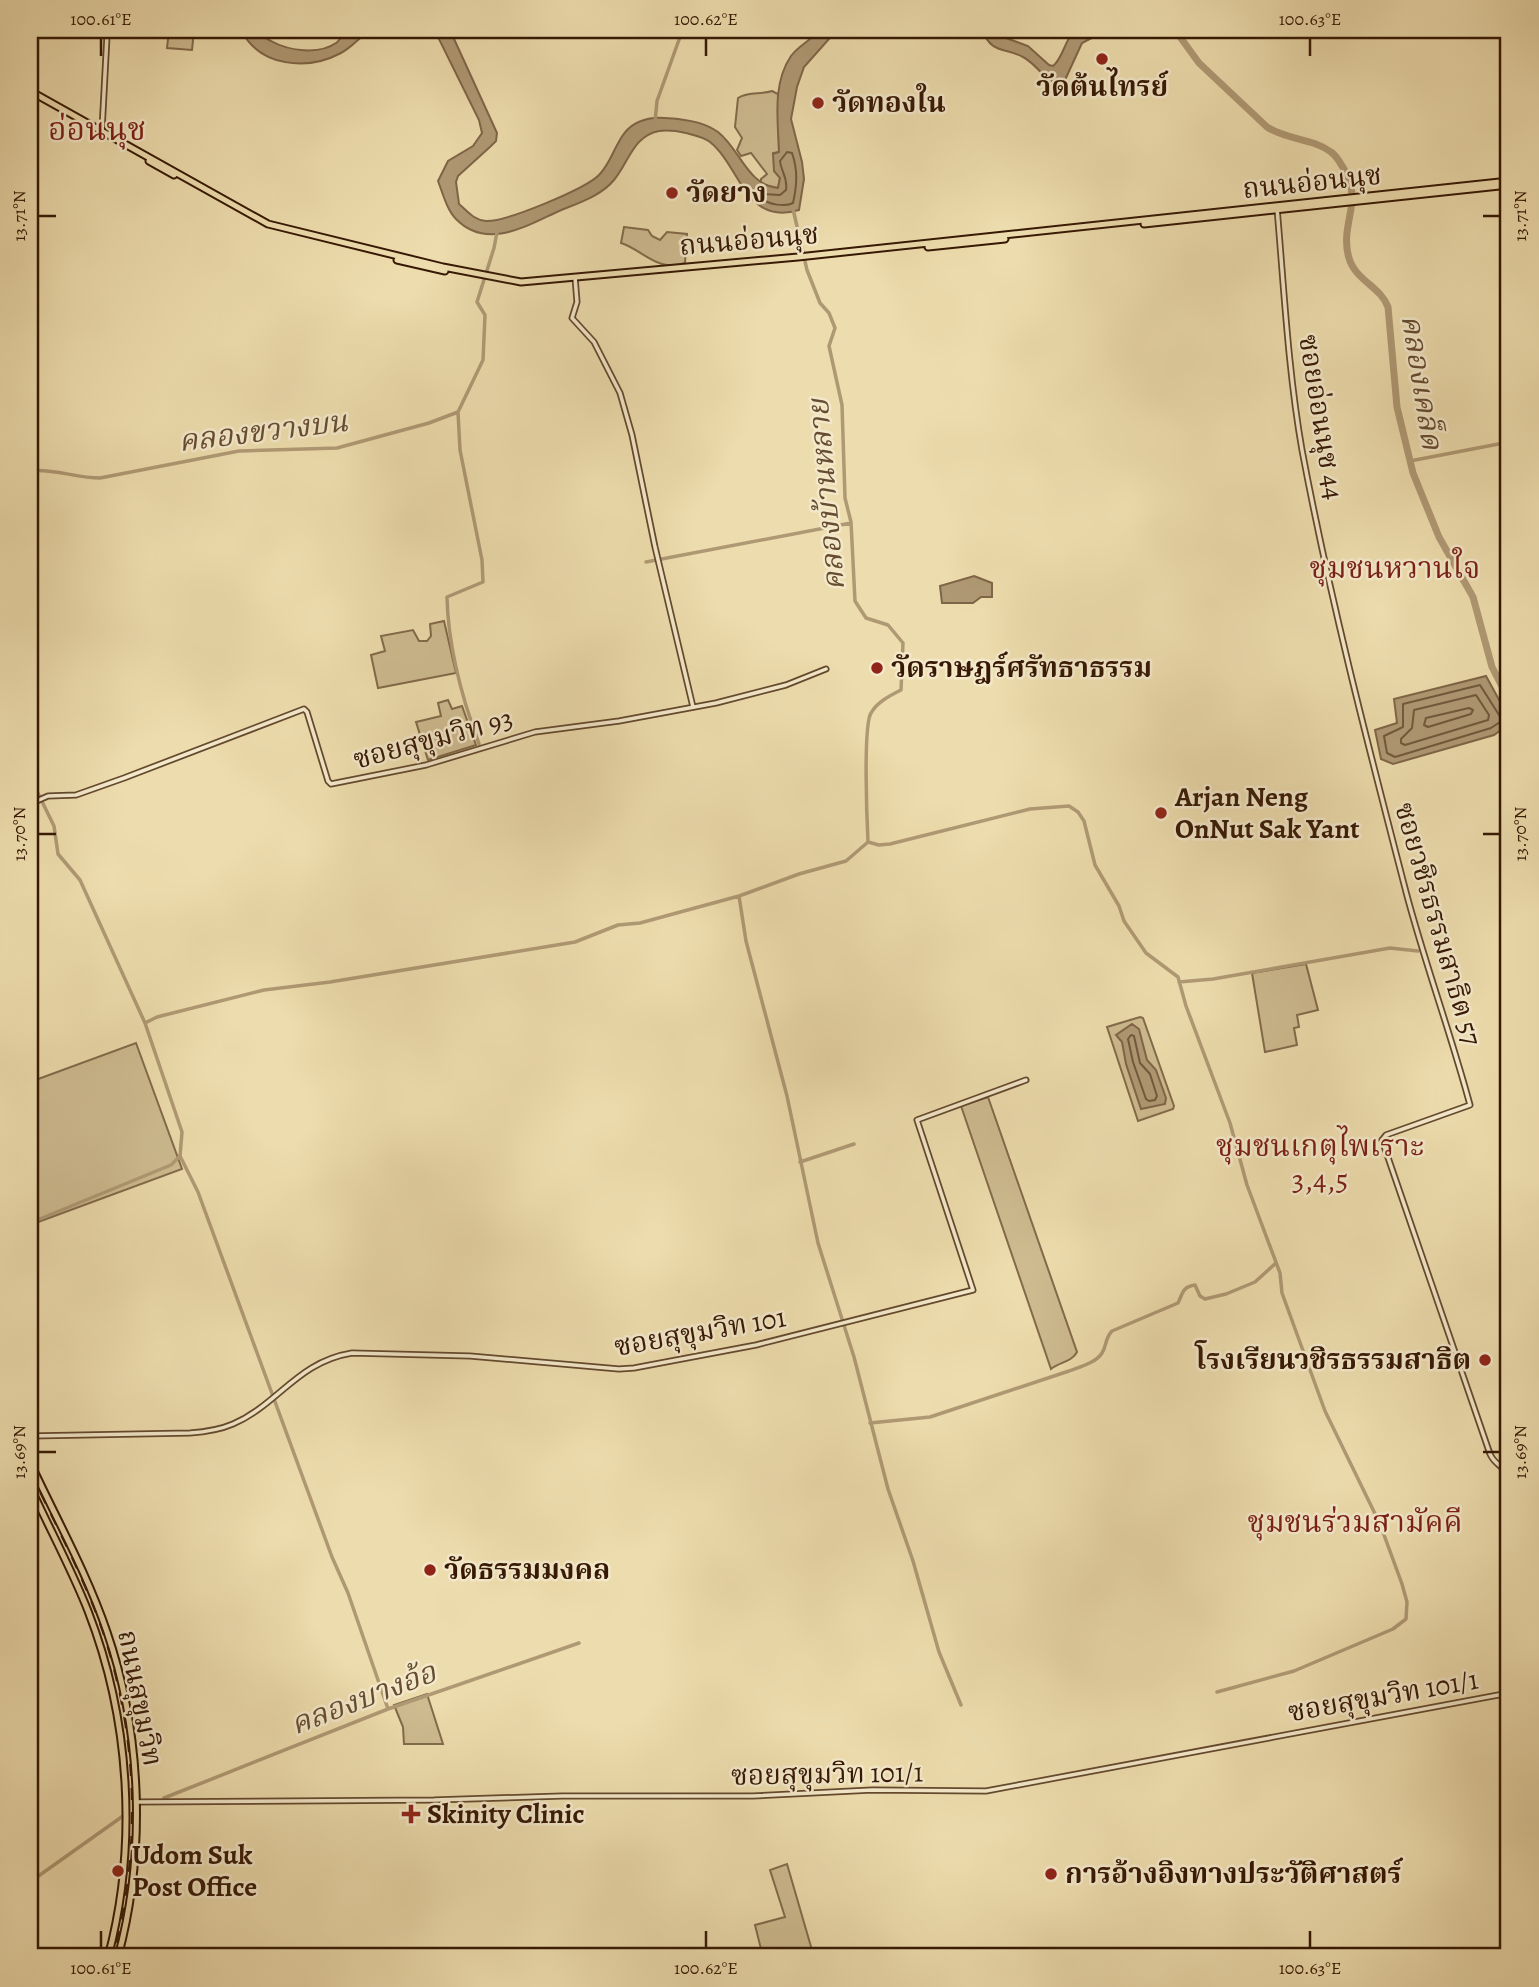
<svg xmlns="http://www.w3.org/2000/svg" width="1539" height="1987" viewBox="0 0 1539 1987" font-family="Alegreya,'Noto Serif Thai',serif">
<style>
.green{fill:#cebb90;stroke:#826a4a;stroke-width:2}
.water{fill:#af9974;stroke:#7f6547;stroke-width:2}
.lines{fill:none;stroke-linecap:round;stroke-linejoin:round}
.shore{stroke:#72583c;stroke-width:2}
.canal{stroke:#af9974;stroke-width:3.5}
.river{stroke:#af9974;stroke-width:7}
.tertiary-casing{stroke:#64492e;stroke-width:7}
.primary-casing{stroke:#361804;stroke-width:9}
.tertiary{stroke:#f3e8ca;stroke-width:3.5}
.primary{stroke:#eddcad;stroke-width:5}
.rail{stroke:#361804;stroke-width:2;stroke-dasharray:12 12;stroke-linecap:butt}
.ticks{fill:none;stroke:#361804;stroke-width:2.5}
.poi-dot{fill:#8f2418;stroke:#f3e8ca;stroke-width:2.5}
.labels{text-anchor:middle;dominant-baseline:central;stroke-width:5;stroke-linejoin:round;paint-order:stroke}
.poi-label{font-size:28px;font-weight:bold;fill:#361804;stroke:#f3e8ca;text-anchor:start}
.street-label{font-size:28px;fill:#361804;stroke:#f3e8ca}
.water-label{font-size:30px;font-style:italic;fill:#664c31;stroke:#f3e8ca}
.neighbourhood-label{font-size:30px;fill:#7a1f14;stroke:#f3e8ca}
.quarter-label{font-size:32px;fill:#7a1f14;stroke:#f3e8ca}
.neatline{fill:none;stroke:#361804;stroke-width:2.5}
.ticks-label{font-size:18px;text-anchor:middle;fill:#361804}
</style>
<rect width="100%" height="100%" fill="#eddcad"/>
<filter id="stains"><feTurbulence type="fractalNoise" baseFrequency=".00286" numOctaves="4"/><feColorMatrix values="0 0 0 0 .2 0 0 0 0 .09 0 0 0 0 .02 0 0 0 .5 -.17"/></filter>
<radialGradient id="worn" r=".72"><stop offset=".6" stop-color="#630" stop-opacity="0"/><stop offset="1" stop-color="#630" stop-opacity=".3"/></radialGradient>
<!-- green -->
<path class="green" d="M169,30h25l-2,20 -25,-2z
M772,91l6,3 1,58 -6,1 7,25 -2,10 -17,-4v-5l6,-5 -16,-21 -10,3 -4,-6 5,-12 -7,-11 3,-29c11,-7 22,-3 34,-7z
M624,227l24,3 4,6 8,4 7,-8 20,2 -2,29c-27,10 -42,-13 -64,-20z
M444,621l12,52 -78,15 -7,-33 14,-4 -4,-15 32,-6 6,11h8l4,-5 -1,-12z
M448,700l4,9 10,-3 14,39 -48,15 -12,-38 25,-6 -3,-13z
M1306,964l12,46 -21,5 2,12 -5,1 3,17 -32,7 -13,-79z
M1140,1017l3,1 31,88 -1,3 -35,12 -31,-94z
M136,1043l46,126 -152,56v-143z
M988,1097l89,255c-5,10 -18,10 -26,17l-90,-263z
M427,1694l16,50h-39l-1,-17 -9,-22z
M787,1864l27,93h-51l-8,-32 30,-8 -15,-47z"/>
<!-- water -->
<path class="water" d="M241,30c15,0 18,5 30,11 18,10 48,14 65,2 4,-3 8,-10 12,-13h23c-11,6 -18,17 -30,23 -34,18 -81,14 -100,-23z
M429,30h21l47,103 -1,8 -5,5 -33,30 -2,6 3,22c9,8 15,16 27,17 20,1 99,-32 113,-46 17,-17 17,-45 42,-54 12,-5 24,-3 37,-2 15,2 27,4 40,13 22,17 29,53 60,56l2,-10 -6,-7 -1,-17 6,-2c-1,-32 -7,-68 12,-96 8,-11 21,-16 28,-26h18l-33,37 -7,20 -6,32 11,43 2,17 -5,31c-54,16 -58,-43 -89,-68 -6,-5 -16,-7 -24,-9 -9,-2 -18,-3 -27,-2 -26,5 -30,31 -45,49 -13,16 -36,23 -55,31 -31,14 -72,40 -103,8 -9,-9 -13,-25 -18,-38l10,-20 25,-15 9,-13 -3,-13 -40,-81z
M982,30h12l12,8 22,8 21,19 4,1c11,-8 12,-32 26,-36 8,-3 20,0 28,0l-25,13 -17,37 -16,1c-8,-8 -16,-19 -26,-24 -20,-10 -31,-3 -41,-27z
M974,576l18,7v14h-11l-8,6h-31l-2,-17z
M1486,676l23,42v6l-15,11 -101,29 -12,-5 -6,-29 22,-7 -3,-24z
M1132,1024l7,5 8,31 9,10 10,28 -1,6 -24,5 -15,-45 -4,-22 -6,-7z"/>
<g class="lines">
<!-- shore -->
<path class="shore" d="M787,152l5,1c6,17 5,32 1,50 -8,4 -25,2 -31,-5l1,-4 17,1 6,-5c2,-13 -5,-18 -6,-29z
M1480,685l21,33 -1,4 -9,6 -96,29 -8,-4 -3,-17 19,-9v-23z
M1476,695l13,20 -1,5 -83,25 -4,-2v-4l11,-11 2,-18z
M1469,708l4,2 -2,4 -43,13 -4,-2 2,-7z
M1131,1035l3,1 6,27 10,11 7,22 -2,4 -6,1 -3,-2 -13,-37 -5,-23z"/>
<!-- canal -->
<path class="canal" d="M655,122l2,-21 23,-64 -1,-7
M793,209l14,61 13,33 9,10 6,15 -6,18 13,59 3,93 6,24 4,79 11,17 22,7 15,18 -2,47c-10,5 -24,12 -30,23 -8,13 -4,109 -3,129l11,3 11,-1 140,-35 39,-3 9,6 6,9 11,44 24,41 5,15 22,32 32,24 8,29 44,117 17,62 33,88 2,20 43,118 55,113 22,60 5,18 -1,17 -13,10 -99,42 -77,21
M1410,461l99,-19
M30,471c22,-3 46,7 70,7l139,-27 98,-3 92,-25 29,-11
M646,562l205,-39
M479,744c-17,-46 -31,-97 -32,-147l36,-15 -1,-22 -22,-110 -2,-38 25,-52 2,-45 -8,-13 17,-54 3,-16
M30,777l24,49 4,28 22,26 65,143 37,109 -2,24 18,36 134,365 16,36 40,116
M739,896l7,45 41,155 31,147 36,114 34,132 25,72 26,91 22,53
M1179,982l34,-3 177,-31 28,3
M145,1023l12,-6 107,-27 66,-8 245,-40 43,-17 22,-2 99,-27 60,-22 47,-13 22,-19
M800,1162l54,-18
M30,1223l141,-58 9,-9
M870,1423l60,-6 139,-46c10,-4 27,-8 33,-18 5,-8 3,-15 10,-22l66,-28c5,-10 4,-16 17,-18l5,11 5,3 21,-5 29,-12 21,-19
M164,1798l224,-89 191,-66
M30,1882l93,-66"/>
<!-- river -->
<path class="river" d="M1175,30l24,33 68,64c20,13 45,11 64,25 6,4 9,11 13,17 20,34 -5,55 5,89 6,22 32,29 39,49l9,100 16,66 26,64 34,60 19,70 17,33"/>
<!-- tertiary casing -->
<g class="tertiary-casing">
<path id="tertiary" d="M102,130l5,-94 5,-6
M1277,208c7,80 11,162 25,242 28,149 66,295 104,442 19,72 45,142 64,213l-84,30 -4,5 108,314c5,12 16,12 19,25
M575,277l2,25 -5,16 22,24 26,51 12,42 23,112 38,160
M30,804l18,-8 28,-1 48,-17 180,-69 3,3 21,69 3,3 95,-19 109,-33 84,-11 97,-18 70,-18 40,-16
M30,1436l160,-3c15,-1 29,-3 43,-9 46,-20 64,-62 119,-71l118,3 149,13 15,-1 122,-23 217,-55 -56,-170 109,-40
M136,1802l298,-2 128,-4h191l119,-6 114,1 523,-98"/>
</g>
<!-- primary casing -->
<g class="primary-casing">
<path id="primary" d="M30,91l238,133 175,43 78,15 277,-25 711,-76
M149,161l25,14
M1144,224l365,-39
M928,247l77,-8
M397,260l48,11
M30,1462c26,56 57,111 77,170 35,102 39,221 11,325
M30,1486c19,42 41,82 58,125 42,108 50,234 20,346"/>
</g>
<!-- tertiary -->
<use href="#tertiary" class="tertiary"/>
<!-- primary -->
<use href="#primary" class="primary"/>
<!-- rail -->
<path class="rail" d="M30,1471c23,49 50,99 69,150 39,108 43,225 14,336"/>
</g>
<!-- ticks -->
<path class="ticks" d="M101,38v18M706,38v18M1310,38v18M38,216h18M1483,216h17M38,834h18M1483,834h17M38,1452h18M1483,1452h17M101,1931v17M706,1931v17M1310,1931v17"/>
<!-- markers -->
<g class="poi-dot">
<circle cx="1102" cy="59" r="7"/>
<circle cx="818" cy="103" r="7"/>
<circle cx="672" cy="193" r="7"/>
<circle cx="877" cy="668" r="7"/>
<circle cx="1161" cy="813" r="7"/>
<circle cx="1485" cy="1360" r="7"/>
<circle cx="430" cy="1570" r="7"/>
<path d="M407.5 1803.5h7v7h7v7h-7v7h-7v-7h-7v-7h7z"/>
<circle cx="118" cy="1871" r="7"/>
<circle cx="1051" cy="1874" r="7"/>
</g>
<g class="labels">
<!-- poi labels -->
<g class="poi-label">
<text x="1102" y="87" text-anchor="middle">วัดต้นไทรย์</text>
<text x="832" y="103">วัดทองใน</text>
<text x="686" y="193">วัดยาง</text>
<text x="891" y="668">วัดราษฎร์ศรัทธาธรรม</text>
<text x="1175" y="797">Arjan Neng<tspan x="1175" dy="32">OnNut Sak Yant</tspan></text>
<text x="1471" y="1360" text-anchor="end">โรงเรียนวชิรธรรมสาธิต</text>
<text x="444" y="1570">วัดธรรมมงคล</text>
<text x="427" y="1814">Skinity Clinic</text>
<text x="132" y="1855">Udom Suk<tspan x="132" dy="32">Post Office</tspan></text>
<text x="1065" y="1874">การอ้างอิงทางประวัติศาสตร์</text>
</g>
<!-- street labels -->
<g class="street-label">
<text transform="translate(1312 182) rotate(-6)">ถนนอ่อนนุช</text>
<text transform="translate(749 240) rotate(-5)">ถนนอ่อนนุช</text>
<text transform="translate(1321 417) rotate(81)">ซอยอ่อนนุช 44</text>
<text transform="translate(433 739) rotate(-15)">ซอยสุขุมวิท 93</text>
<text transform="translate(1438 924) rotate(74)">ซอยวชิรธรรมสาธิต 57</text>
<text transform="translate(700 1332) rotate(-10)">ซอยสุขุมวิท 101</text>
<text transform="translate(1383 1696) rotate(-10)">ซอยสุขุมวิท 101/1</text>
<text transform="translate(140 1698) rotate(79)">ถนนสุขุมวิท</text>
<text transform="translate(827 1774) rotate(-1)">ซอยสุขุมวิท 101/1</text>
</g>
<!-- water labels -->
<g class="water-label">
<text transform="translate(1422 382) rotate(81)">คลองเคล็ด</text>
<text transform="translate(263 431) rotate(-7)">คลองขวางบน</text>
<text transform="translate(826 495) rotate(-95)">คลองบ้านหลาย</text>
<text transform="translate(363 1698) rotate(-21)">คลองบางอ้อ</text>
</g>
<!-- neighbourhood labels -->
<g class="neighbourhood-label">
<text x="1395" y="568">ชุมชนหวานใจ</text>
<text x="1320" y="1146">ชุมชนเกตุไพเราะ<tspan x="1320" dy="34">3,4,5</tspan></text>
<text x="1355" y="1522">ชุมชนร่วมสามัคคี</text>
</g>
<!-- quarter labels -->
<g class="quarter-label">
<text x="97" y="129">อ่อนนุช</text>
</g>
</g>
<!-- margin -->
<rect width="1539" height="1987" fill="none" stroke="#eddcad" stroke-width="77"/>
<rect x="38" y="38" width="1462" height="1910" class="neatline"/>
<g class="ticks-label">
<text x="101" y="25">100.61°E</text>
<text x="706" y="25">100.62°E</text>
<text x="1310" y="25">100.63°E</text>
<text transform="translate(19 216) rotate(-90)" y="6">13.71°N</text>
<text transform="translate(1520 216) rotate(-90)" y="6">13.71°N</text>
<text transform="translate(19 834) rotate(-90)" y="6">13.70°N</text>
<text transform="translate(1520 834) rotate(-90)" y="6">13.70°N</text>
<text transform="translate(19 1452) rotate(-90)" y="6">13.69°N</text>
<text transform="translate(1520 1452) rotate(-90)" y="6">13.69°N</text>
<text x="101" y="1974">100.61°E</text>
<text x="706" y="1974">100.62°E</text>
<text x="1310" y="1974">100.63°E</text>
</g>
<rect width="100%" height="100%" filter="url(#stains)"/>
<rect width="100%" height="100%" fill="url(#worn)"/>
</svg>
